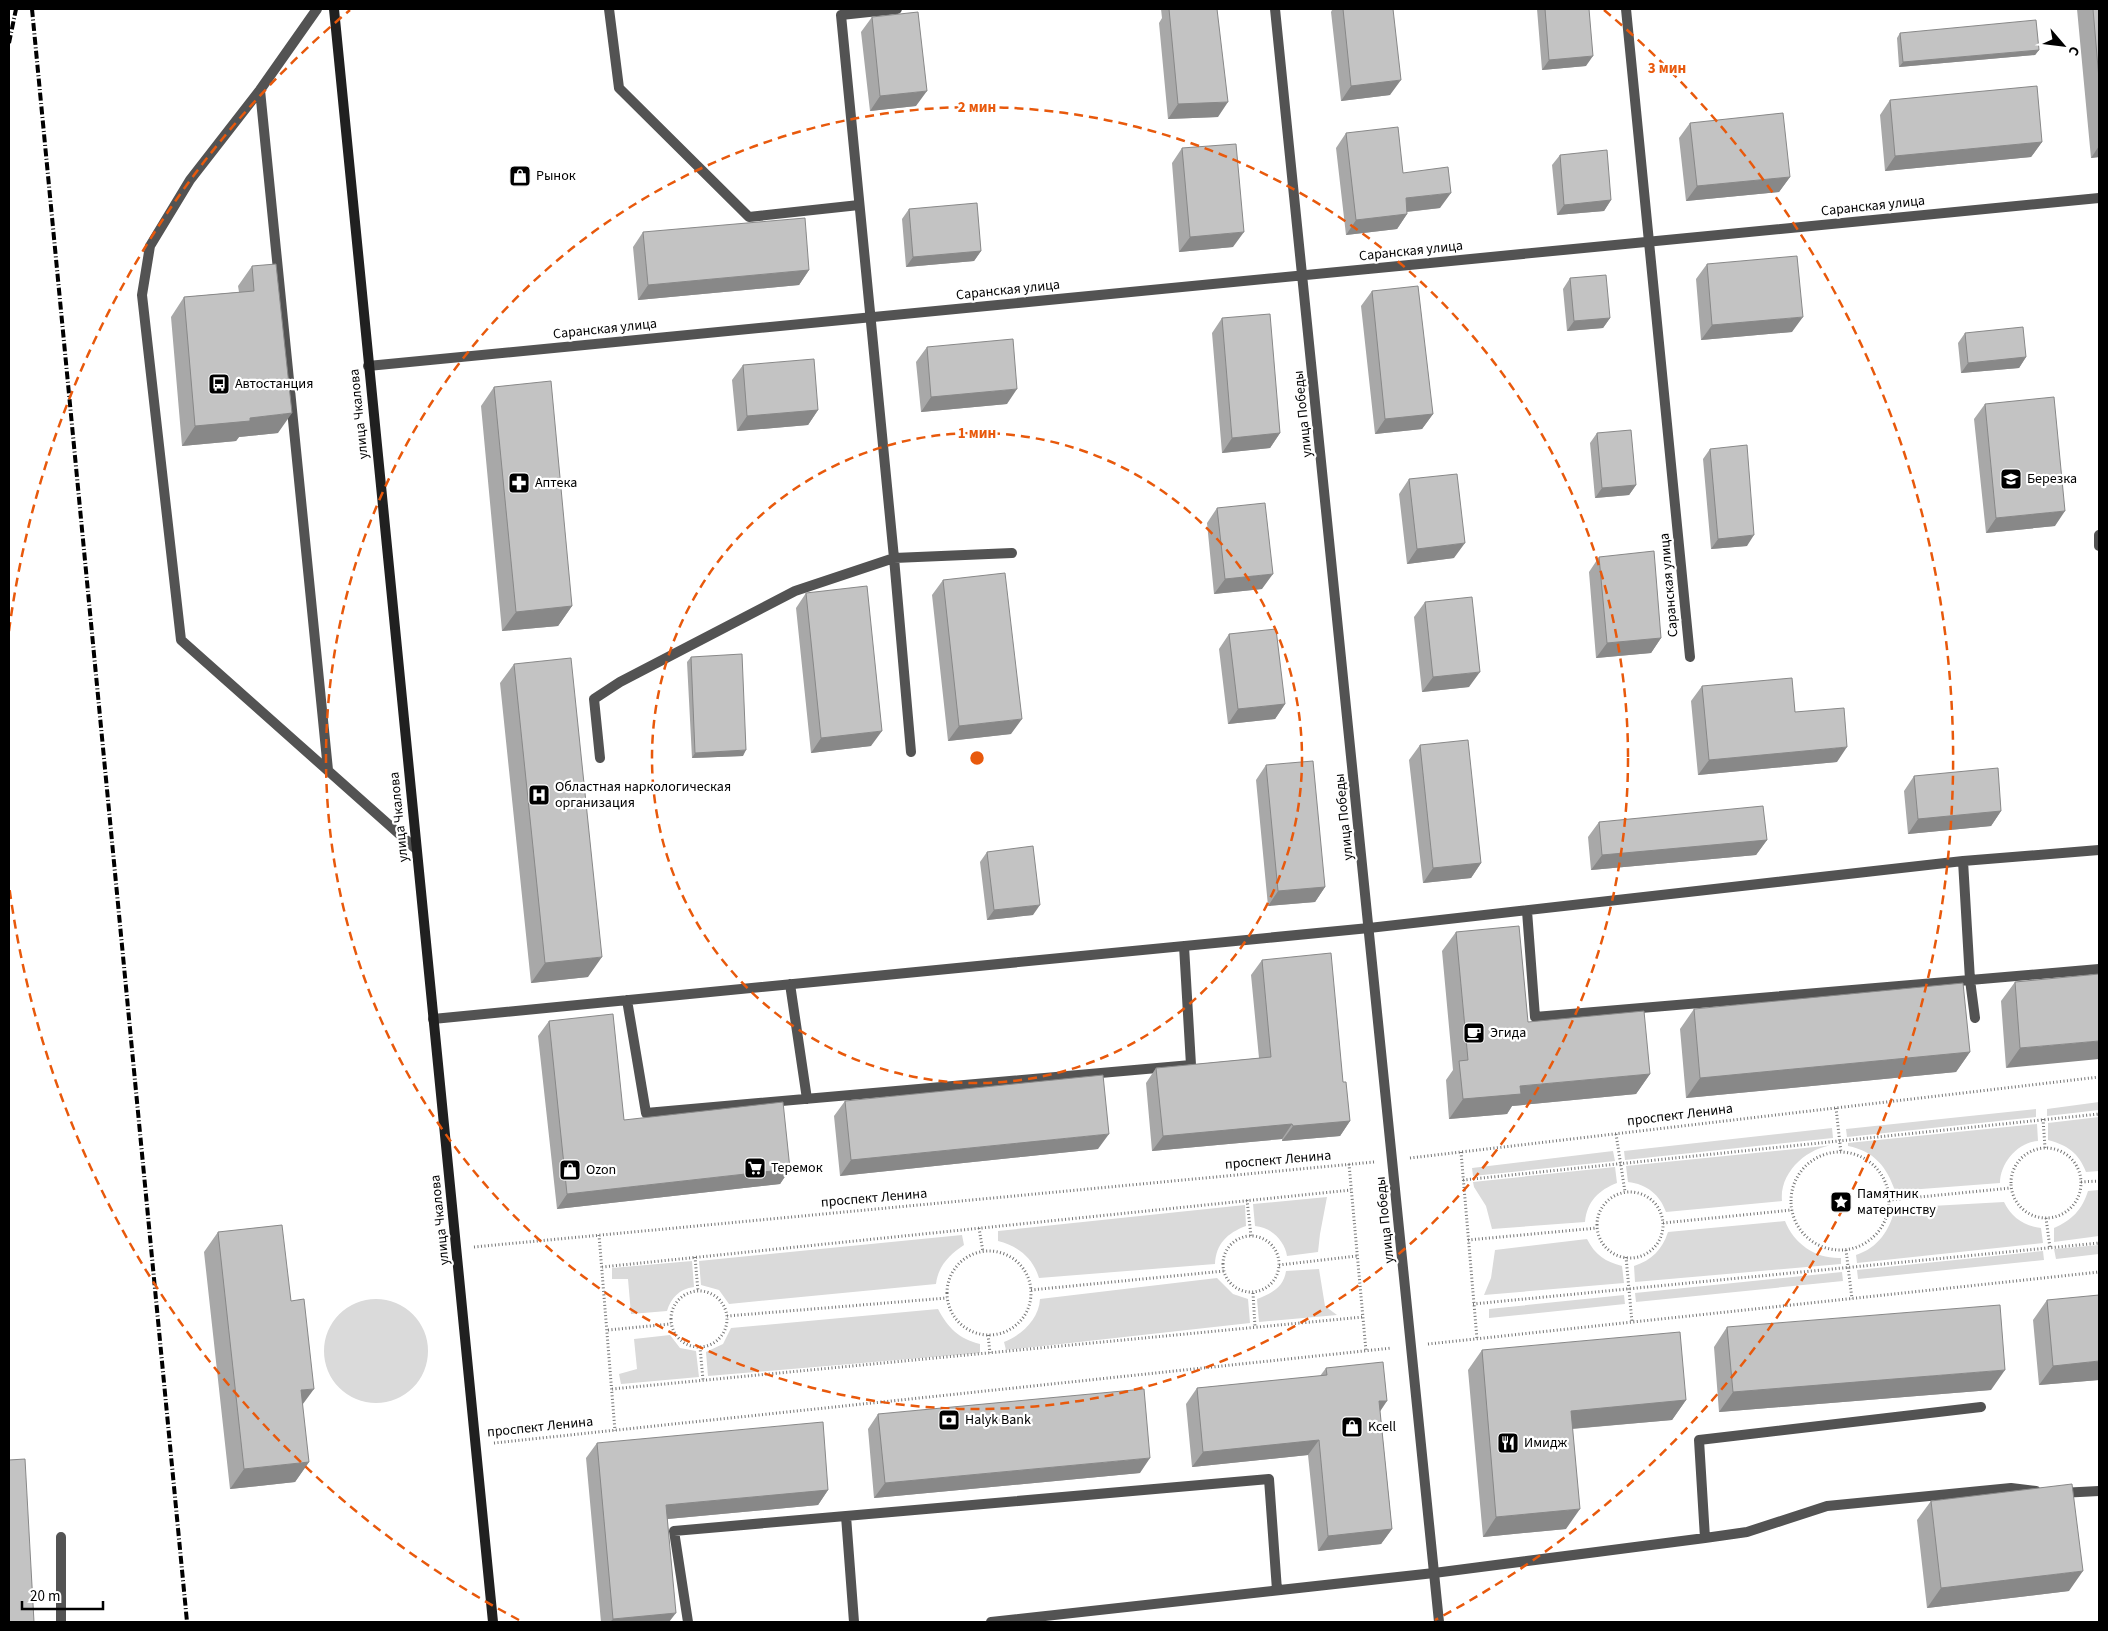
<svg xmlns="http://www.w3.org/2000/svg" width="2108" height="1631" viewBox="0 0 2108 1631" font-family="'Source Sans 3',sans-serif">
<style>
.grass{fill:#dadada}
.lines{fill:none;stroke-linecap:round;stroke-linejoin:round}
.path{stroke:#757575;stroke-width:3;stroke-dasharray:1 2.5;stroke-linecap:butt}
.service{stroke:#535353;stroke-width:10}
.minor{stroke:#535353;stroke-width:10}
.secondary{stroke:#202020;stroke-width:10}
.rail{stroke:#000;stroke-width:4;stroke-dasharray:8 2.5 1 2.5;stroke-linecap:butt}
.wall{fill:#a8a8a8}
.shaded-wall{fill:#888}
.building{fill:#c3c3c3;stroke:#888}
.ring{fill:none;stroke:#e8590c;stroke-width:2.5;stroke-dasharray:9 6}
.labels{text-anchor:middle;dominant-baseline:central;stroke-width:4.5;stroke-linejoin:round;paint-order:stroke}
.poi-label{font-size:14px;fill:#000;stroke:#fff;text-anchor:start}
.street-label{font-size:14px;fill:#000;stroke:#fff}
.centre{fill:#e8590c;stroke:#fff;stroke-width:2.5}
.ring-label{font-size:15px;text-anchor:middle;font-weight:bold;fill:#e8590c;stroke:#fff;stroke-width:4.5;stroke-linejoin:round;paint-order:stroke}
</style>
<rect width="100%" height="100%" fill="#fff"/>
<!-- grass -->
<path class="grass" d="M2099,1102v8l-52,6v-7z
M2036,1109v8l-189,20 -1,-8z
M2099,1117v54l-13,1c-7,-19 -19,-27 -38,-32v-17z
M2037,1124l1,17c-20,1 -38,22 -38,42l-105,8c-8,-24 -21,-40 -47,-45v-3z
M1832,1128l1,10 -208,22 -1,-9z
M1834,1145c-26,2 -55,27 -52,56l-116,11c-6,-17 -19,-28 -38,-30l-2,-16z
M1613,1151l2,10 -142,15 -1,-8z
M1615,1167l2,16c-18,7 -30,18 -32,39l-93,7 -6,-23 -12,-19 -1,-5z
M2099,1190v46l-45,6v-14c18,-8 28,-18 34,-37z
M1327,1197l-7,37 -2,18 -31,4c-2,-15 -16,-29 -32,-30l-2,-22z
M2004,1202c7,15 20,24 37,26l2,15 -186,20 -1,-8c22,-7 34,-25 39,-47z
M1245,1205l1,21c-19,7 -30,18 -31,38l-176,14c-6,-20 -21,-32 -41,-37v-10z
M1785,1221c9,23 31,38 56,37v6l-206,18 -1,-16c18,-6 28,-16 34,-34z
M962,1235l2,10c-14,9 -26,21 -28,39l-207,20 -10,-14 -18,-5 -2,-24z
M1587,1239c8,16 19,23 35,27l2,17 -140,12 7,-17 4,-28z
M2099,1245v9l-43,5 -2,-10z
M2043,1251l1,9 -186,19 -1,-9z
M692,1261l2,26c-15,2 -23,11 -27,24l-36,3 -3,-35h-16v-11z
M1319,1269l6,37 12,9 -78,7 -2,-23c14,-5 27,-12 29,-28z
M1842,1272l1,9 -207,21 -1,-9z
M1217,1278l16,16 15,5 2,24 -244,27 -2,-8c18,-7 35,-23 36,-43z
M1624,1295l1,9 -136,14v-9z
M324 1351a52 52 0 1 1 104 0a52 52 0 1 1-104 0Z
M938,1309c10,19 21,30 42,35v9l-272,23 -2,-24 17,-8 8,-16z
M670,1335l10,13 16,3 3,26 -78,7 -2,-10 18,-5 -3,-30z"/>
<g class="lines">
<!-- path -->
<path class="path" d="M1836,1108l5,45
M2043,1119l2,29
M1616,1134l9,58
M2011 1183a35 35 0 1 1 70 0a35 35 0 1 1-70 0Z
M1461,1152l16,187
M1791 1201a49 49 0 1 1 98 0a49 49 0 1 1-98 0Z
M1410,1158l689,-81
M1349,1164l17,187
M1463,1180l636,-66
M2081,1182l18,-1
M1597 1225a33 33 0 1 1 66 0a33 33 0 1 1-66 0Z
M1247,1200l4,36
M1889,1200l122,-12
M2046,1218l4,30
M1663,1223l129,-13
M979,1228l4,24
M599,1235l16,196
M1223 1264a28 28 0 1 1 56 0a28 28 0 1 1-56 0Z
M1468,1240l129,-12
M474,1247l900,-85
M1846,1250l6,49
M947 1293a42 42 0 1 1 84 0a42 42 0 1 1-84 0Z
M695,1257l3,34
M1626,1257l6,65
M1279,1265l78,-9
M602,1267l749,-77
M1031,1290l193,-19
M671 1319a28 28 0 1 1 56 0a28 28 0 1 1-56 0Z
M1253,1293l2,34
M1473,1304l626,-61
M727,1316l220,-18
M608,1330l63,-6
M988,1335l2,18
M1428,1344l671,-72
M700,1347l3,33
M612,1389l751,-72
M494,1443l898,-95"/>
<!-- service -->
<path class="service" d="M317,9l-57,81 -70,90 -40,66 -8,49 39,345 234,208
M609,9l10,79 130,129 110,-12
M897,9l-56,6 53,543 17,194
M260,90l68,680
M2099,535v11
M600,758l-6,-59 26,-17 175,-91 99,-33 118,-5
M1527,911l8,106 435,-37 -7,-119
M790,984l17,115
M627,1000l19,113 545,-48 -7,-119
M1975,1018l-5,-38 129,-11
M433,1019l936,-91 594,-67 136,-11
M2060,1493l39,-2
M846,1516l8,106
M61,1537v85
M1705,1538l-6,-98 282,-33
M688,1622l-14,-91 595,-52 8,111
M991,1622l443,-49 271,-35 42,-6 80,-26 184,-18 25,3"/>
<!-- minor -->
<path class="minor" d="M1275,9l164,1613
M1626,9l64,648
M368,366l1731,-168"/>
<!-- secondary -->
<path class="secondary" d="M334,9l159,1613"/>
<!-- rail -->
<path class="rail" d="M32,9l155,1613
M9,43l7,-34"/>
</g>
<!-- wall -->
<path class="wall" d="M1161,9h56l1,108 -50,2 -9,-96 3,-5z
M1332,9h61l-3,86 -49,6 -10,-89 1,-2z
M1537,9h52l-3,57 -44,4z
M2077,9h22v148l-8,1z
M872,17l44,89 -46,5 -9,-79z
M1900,33l139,17 -4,5 -136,12 -2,-29z
M1890,100l152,42 -11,15 -146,14 -5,-56z
M1690,123l100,54 -11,15 -93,9 -7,-63z
M1346,133l57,40 37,35 -33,4v2l-10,15 -51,6 -10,-87z
M1182,148l51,99 -54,5 -7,-89z
M1560,155l51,45 -7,11 -47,4 -5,-50z
M909,209l72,42 -7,10 -68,6 -4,-48z
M643,232l166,38 -10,15 -161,15 -5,-53z
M1707,264l85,68 -91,8 -5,-61z
M252,266l26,167 -39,4 -3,4 -54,5 -11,-129 13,-20 55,-5 -1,-6z
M1570,278l40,40 -7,10 -36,3 -4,-42z
M1372,291l61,123 -11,15 -47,5 -14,-128z
M1222,318l58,115 -10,15 -48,5 -10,-120z
M1965,333l61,24 -7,11 -58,5 -3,-30z
M927,347l80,57 -86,8 -5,-50z
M743,365l75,45 -10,15 -71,6 -5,-51z
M494,387l78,219 -14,20 -56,5 -21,-225z
M1985,404l70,122 -69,7 -12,-114z
M1597,433l39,52 -7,10 -34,3 -5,-55z
M1710,449l37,97 -36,3 -8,-90z
M1409,479l45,79 -47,6 -8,-70z
M1217,508l45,81 -48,5 -7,-71z
M1599,557l62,81 -10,15 -55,5 -7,-86z
M943,580l68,154 -63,7 -16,-146z
M806,593l65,153 -60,7 -15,-145z
M1425,602l44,85 -47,5 -8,-75z
M1229,634l56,70 -10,15 -47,5 -9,-75z
M691,657l52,99 -51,2 -5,-96z
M514,664l74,313 -57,6 -31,-300z
M1702,686l93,26 42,50 -139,13 -7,-74z
M1420,745l61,118 -10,15 -48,5 -14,-123z
M1266,765l59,122 -10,15 -47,4 -12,-126z
M1914,776l87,35 -10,15 -83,8 -4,-43z
M1599,822l168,18 -11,15 -165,15 -3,-33z
M987,852l46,63 -46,5 -7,-58z
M1456,932l72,90 122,52 -14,20 -124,12 -5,8 -58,5 -3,-39 7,-10 -11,-119z
M1262,960l81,122 7,39 -10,15 -58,5v-2l-130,12 -6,-68 10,-15 103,-10 -8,-83z
M2099,974l-93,94 -5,-67 14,-19z
M1694,1009l276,43 -14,20 -270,26 -6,-69z
M549,1021l75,99 166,49 -10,15 -223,25 -19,-173z
M845,1101l253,48 -258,27 -6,-60z
M218,1232l91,230 -14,20 -65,7 -26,-237z
M2047,1300l52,80 -60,5 -6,-65z
M1727,1327l264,63 -272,22 -5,-65z
M1482,1350l204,50 -14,20 -100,9 -6,100 -83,8 -15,-167z
M1326,1368l54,44 12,117 -11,15 -63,7 -10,-96 -116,12 -6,-63 11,-16 123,-12z
M878,1414l262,59 -266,25 -6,-69z
M597,1443l231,47 -10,15 -150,14 1,103h-68l-15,-164z
M1931,1501l138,90 -142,17 -10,-88z"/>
<!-- shaded-wall -->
<path class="shaded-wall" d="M2039,50l-4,5 -136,12 4,-5z
M1593,56l-7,10 -44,4 7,-10z
M1401,80l-11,15 -49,6 10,-15z
M927,91l-11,15 -46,5 10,-15z
M1228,102l-10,15 -50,2 10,-15z
M2042,142l-11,15 -146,14 10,-15z
M2099,146v11l-8,1z
M1790,177l-11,15 -93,9 11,-15z
M1451,193l-11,15 -45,5 11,-15z
M1611,200l-7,11 -47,4 7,-10z
M1407,214l-10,15 -51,6 10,-15z
M1244,232l-11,15 -54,5 11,-15z
M981,251l-7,10 -68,6 7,-10z
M809,270l-10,15 -161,15 10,-15z
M1803,317l-11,15 -91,8 11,-15z
M1610,318l-7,10 -36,3 7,-10z
M2026,357l-7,11 -58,5 7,-10z
M1017,389l-10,15 -86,8 10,-15z
M818,410l-10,15 -71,6 10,-15z
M292,413l-14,20 -39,4 -3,4 -54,5 13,-20 55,-8z
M1433,414l-11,15 -47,5 10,-15z
M1280,433l-10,15 -48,5 10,-15z
M1636,485l-7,10 -34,3 7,-10z
M2065,511l-10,15 -69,7 10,-15z
M1754,535l-7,11 -36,3 7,-10z
M1465,543l-11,15 -47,6 10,-15z
M1273,574l-11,15 -48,5 11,-15z
M572,606l-14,20 -56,5 14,-19z
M1661,638l-10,15 -55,5 11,-15z
M1480,672l-11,15 -47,5 11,-15z
M1285,704l-10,15 -47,5 10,-15z
M1022,719l-11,15 -63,7 11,-15z
M882,731l-11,15 -60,7 10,-15z
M1847,747l-10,15 -139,13 11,-15z
M746,750l-3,6 -51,2 3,-5z
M2001,811l-10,15 -83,8 10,-15z
M1767,840l-11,15 -165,15 11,-15z
M1481,863l-10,15 -48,5 10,-15z
M1325,887l-10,15 -47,4 10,-15z
M1040,905l-7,10 -46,5 7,-10z
M602,957l-14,20 -57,6 14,-20z
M2099,1041v18l-93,9 14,-20z
M1970,1052l-14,20 -270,26 14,-20z
M1650,1074l-14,20 -124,12 -5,8 -58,5 14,-20 57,-13z
M1350,1121l-10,15 -58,5 11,-15z
M1292,1124l-10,15 -130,12 11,-15z
M1109,1134l-11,15 -258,27 11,-16z
M790,1169l-10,15 -223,25 10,-15z
M2099,1361v19l-60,5 14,-19z
M2005,1370l-14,20 -272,22 14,-20z
M314,1389l-14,19 1,-18z
M1686,1400l-14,20 -115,10 14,-19z
M1379,1401h8l-10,15z
M1319,1440l-11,15 -116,12 11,-15z
M1150,1458l-10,15 -266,25 11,-15z
M309,1462l-14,20 -65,7 14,-20z
M828,1490l-10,15 -162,15 10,-15z
M1580,1509l-14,20 -83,8 13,-20z
M1392,1529l-11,15 -63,7 10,-15z
M2083,1571l-14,20 -142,17 14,-20z
M676,1613l-7,9h-59l3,-3z"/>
<!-- building -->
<path class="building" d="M1169,9h48l11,93 -50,2z
M1343,9h50l8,71 -50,6z
M1545,9h44l4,47 -44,4z
M2093,9h6v70z
M918,12l9,79 -47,5 -8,-79z
M2036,20l3,30 -136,12 -3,-29z
M2037,86l5,56 -147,14 -5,-56z
M1783,113l7,64 -93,9 -7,-63z
M1398,127l5,46 45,-6 3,26 -45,5 1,16 -51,6 -10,-87z
M1236,144l8,88 -54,5 -8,-89z
M1607,150l4,50 -47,5 -4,-50z
M977,203l4,48 -68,6 -4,-48z
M805,218l4,52 -161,15 -5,-53z
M1797,256l6,61 -91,8 -5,-61z
M276,264l16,149 -42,5v3l-55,5 -11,-129 70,-6 -2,-25z
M1606,275l4,43 -36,3 -4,-43z
M1418,286l15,128 -48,5 -13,-128z
M1270,314l10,119 -48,5 -10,-120z
M2023,327l3,30 -58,6 -3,-30z
M1013,339l4,50 -86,8 -4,-50z
M814,359l4,51 -71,6 -4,-51z
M551,381l21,225 -56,6 -22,-225z
M2054,397l11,114 -69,7 -11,-114z
M1631,430l5,55 -34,3 -5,-55z
M1747,445l7,90 -36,4 -8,-90z
M1457,474l8,69 -48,6 -8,-70z
M1265,503l8,71 -48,5 -8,-71z
M1654,551l7,87 -54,5 -8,-86z
M1005,573l17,146 -63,7 -16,-146z
M867,586l15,145 -61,7 -15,-145z
M1472,597l8,75 -47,5 -8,-75z
M1276,629l9,75 -47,5 -9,-75z
M742,654l4,96 -51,3 -4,-96z
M571,658l31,299 -57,6 -31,-299z
M1792,678l3,34 49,-4 3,39 -138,13 -7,-74z
M1468,740l13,123 -48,5 -13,-123z
M1313,761l12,126 -47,4 -12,-126z
M1998,768l3,43 -83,8 -4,-43z
M1763,806l4,34 -165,15 -3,-33z
M1033,846l7,59 -46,5 -7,-58z
M1519,926l9,96 116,-11 6,63 -130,12 1,8 -58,5 -4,-38 9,-1 -12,-128z
M1331,953l12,129h3l4,39 -57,5 -1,-2 -129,12 -7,-68 115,-11 -9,-97z
M2099,974v67l-79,7 -5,-66z
M1963,983l7,69 -270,26 -6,-69z
M613,1014l11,106 159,-18 7,67 -223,25 -18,-173z
M1103,1075l6,59 -258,26 -6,-59z
M282,1225l9,76 13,-2 10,90 -13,1 8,72 -65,7 -26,-237z
M2099,1295v66l-46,5 -6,-66z
M2000,1305l5,65 -272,22 -6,-65z
M1680,1332l6,68 -115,11 9,98 -84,8 -14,-167z
M1383,1362l4,39h-8l13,128 -64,7 -9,-96 -116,12 -6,-64 130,-13 -1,-7z
M1144,1389l6,69 -265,25 -7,-69z
M823,1422l5,68 -162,15 10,108 -63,6 -16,-176z
M25,1459l9,163h-25v-162z
M2072,1484l11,87 -142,17 -10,-87z"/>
<!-- distance rings -->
<g class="ring">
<circle cx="977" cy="758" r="325"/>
<circle cx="977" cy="758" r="651"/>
<path d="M519 1620A976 976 0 0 1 9 885M9 631A976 976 0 0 1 350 10M1604 10A976 976 0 0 1 1435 1620"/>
</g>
<!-- icons -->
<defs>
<g id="shop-square" transform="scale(1.125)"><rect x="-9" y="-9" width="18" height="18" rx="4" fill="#000" stroke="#fff"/><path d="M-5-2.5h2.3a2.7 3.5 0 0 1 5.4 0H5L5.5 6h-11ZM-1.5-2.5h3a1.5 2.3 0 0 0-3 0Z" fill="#fff"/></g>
<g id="bus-square" transform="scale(1.125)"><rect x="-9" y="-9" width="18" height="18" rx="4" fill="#000" stroke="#fff"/><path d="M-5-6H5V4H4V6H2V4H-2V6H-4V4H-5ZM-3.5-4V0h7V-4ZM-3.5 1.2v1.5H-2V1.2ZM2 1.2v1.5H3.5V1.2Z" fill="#fff"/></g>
<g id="school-square" transform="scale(1.125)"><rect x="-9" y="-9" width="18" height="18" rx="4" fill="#000" stroke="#fff"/><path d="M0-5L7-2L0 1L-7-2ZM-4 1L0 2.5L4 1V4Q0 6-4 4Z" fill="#fff"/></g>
<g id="pharmacy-square" transform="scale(1.125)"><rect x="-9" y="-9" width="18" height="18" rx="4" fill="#000" stroke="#fff"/><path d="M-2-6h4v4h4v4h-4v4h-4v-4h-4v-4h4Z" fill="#fff"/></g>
<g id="hospital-square" transform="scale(1.125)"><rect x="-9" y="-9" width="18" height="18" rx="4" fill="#000" stroke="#fff"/><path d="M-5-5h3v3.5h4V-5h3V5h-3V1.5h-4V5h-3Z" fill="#fff"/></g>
<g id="cafe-square" transform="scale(1.125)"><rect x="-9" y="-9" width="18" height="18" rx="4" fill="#000" stroke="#fff"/><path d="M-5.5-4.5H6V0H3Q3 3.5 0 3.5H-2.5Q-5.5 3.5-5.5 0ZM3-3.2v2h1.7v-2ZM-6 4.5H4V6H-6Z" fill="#fff"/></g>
<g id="supermarket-square" transform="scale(1.125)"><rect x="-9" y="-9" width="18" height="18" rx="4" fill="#000" stroke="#fff"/><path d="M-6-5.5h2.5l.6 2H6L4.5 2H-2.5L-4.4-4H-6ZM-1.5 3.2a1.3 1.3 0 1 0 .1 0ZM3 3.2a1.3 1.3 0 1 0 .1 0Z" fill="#fff"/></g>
<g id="sight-square" transform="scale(1.125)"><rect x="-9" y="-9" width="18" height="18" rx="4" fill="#000" stroke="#fff"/><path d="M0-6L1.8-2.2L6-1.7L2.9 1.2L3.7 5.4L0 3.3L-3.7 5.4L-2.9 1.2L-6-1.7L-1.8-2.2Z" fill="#fff"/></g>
<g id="bank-square" transform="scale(1.125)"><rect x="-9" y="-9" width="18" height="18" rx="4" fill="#000" stroke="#fff"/><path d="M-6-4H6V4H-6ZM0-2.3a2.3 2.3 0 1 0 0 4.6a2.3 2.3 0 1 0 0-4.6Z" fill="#fff"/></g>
<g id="restaurant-square" transform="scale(1.125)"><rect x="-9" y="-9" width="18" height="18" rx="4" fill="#000" stroke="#fff"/><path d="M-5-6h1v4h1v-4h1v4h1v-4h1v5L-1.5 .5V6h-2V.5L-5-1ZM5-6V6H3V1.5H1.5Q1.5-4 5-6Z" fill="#fff"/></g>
</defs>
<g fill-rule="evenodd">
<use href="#shop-square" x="520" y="176"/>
<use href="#bus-square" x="219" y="384"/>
<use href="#school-square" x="2011" y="479"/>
<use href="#pharmacy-square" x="519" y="483"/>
<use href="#hospital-square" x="539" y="795"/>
<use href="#cafe-square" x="1474" y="1033"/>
<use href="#supermarket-square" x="755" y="1168"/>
<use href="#shop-square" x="570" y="1170"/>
<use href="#sight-square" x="1841" y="1202"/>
<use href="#bank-square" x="949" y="1420"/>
<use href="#shop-square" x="1352" y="1427"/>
<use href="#restaurant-square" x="1508" y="1443"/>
</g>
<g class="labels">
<!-- poi labels -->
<g class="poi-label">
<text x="536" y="176">Рынок</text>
<text x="235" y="384">Автостанция</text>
<text x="2027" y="479">Березка</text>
<text x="535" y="483">Аптека</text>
<text x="555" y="787">Областная наркологическая<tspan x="555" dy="16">организация</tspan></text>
<text x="1490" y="1033">Эгида</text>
<text x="771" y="1168">Теремок</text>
<text x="586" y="1170">Ozon</text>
<text x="1857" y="1194">Памятник<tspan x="1857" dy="16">материнству</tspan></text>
<text x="965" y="1420">Halyk Bank</text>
<text x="1368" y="1427">Kcell</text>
<text x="1524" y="1443">Имидж</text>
</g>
<!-- street labels -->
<g class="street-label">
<text transform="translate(1873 206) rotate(-6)">Саранская улица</text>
<text transform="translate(1411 251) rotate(-6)">Саранская улица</text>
<text transform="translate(1008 290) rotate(-6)">Саранская улица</text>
<text transform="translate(605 329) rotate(-6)">Саранская улица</text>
<text transform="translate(359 414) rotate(-96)">улица Чкалова</text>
<text transform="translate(1303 414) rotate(-96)">улица Победы</text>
<text transform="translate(1669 585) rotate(-95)">Саранская улица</text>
<text transform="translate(399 817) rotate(-96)">улица Чкалова</text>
<text transform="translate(1344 817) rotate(-96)">улица Победы</text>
<text transform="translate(1680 1115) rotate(-7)">проспект Ленина</text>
<text transform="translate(1278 1160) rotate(-5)">проспект Ленина</text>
<text transform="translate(874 1198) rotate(-5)">проспект Ленина</text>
<text transform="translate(440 1220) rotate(-96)">улица Чкалова</text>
<text transform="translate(1385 1220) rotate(-96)">улица Победы</text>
<text transform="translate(540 1427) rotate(-6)">проспект Ленина</text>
</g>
</g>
<circle cx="977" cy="758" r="8" class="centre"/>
<g class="ring-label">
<text x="1667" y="73">3 мин</text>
<text x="977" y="112">2 мин</text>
<text x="977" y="438">1 мин</text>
</g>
<!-- border -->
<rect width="2108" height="1631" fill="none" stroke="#000000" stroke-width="20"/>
<!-- north arrow -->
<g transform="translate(2063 45) rotate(118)" stroke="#ffffff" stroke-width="4" paint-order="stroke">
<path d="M0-4L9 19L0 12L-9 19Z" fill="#000000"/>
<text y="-8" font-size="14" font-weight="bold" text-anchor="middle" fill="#000000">С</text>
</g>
<!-- scale -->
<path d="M22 1601v8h81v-8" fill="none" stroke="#000000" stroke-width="2.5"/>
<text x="30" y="1601" font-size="15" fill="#000000" stroke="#ffffff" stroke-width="4" paint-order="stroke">20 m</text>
</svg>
